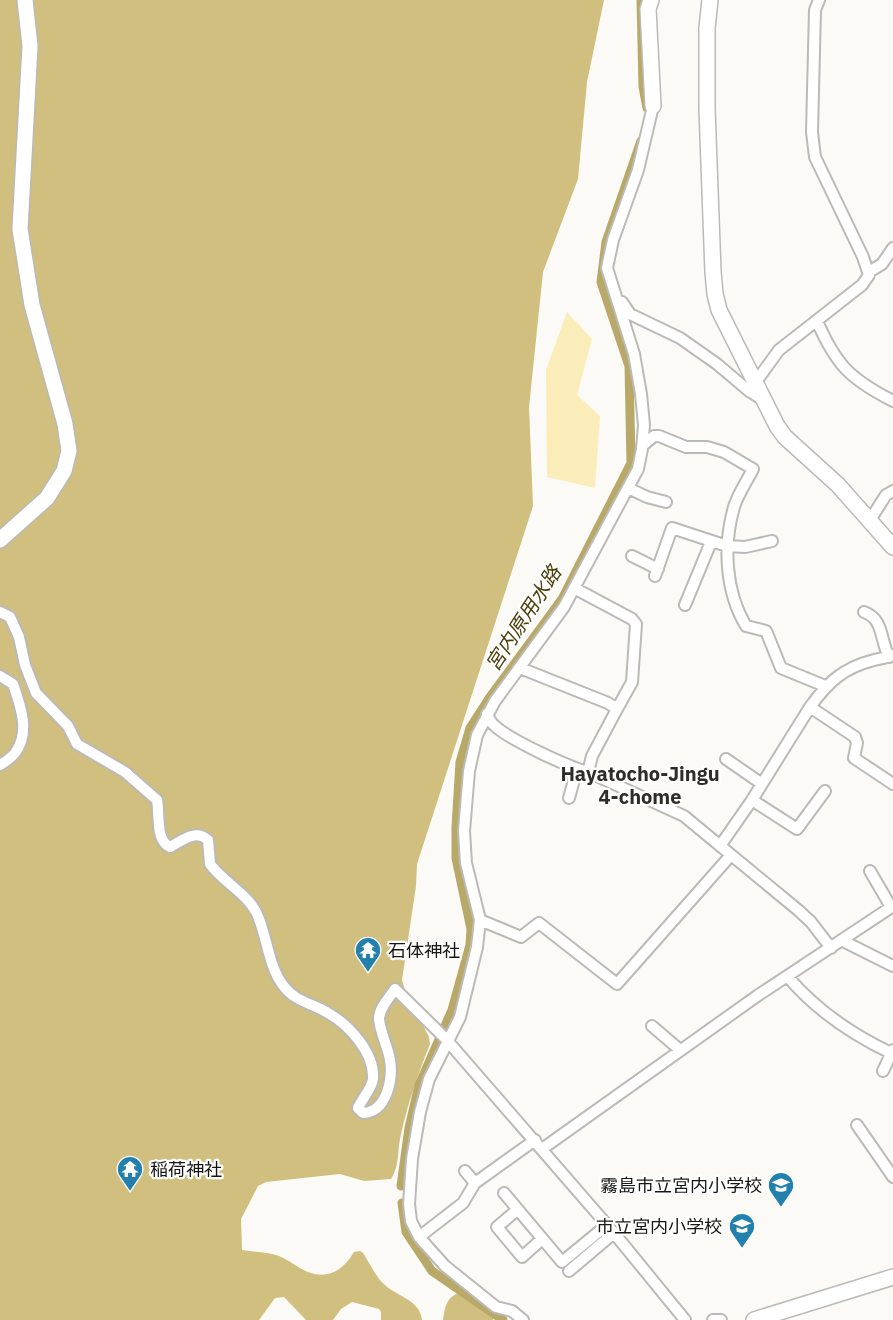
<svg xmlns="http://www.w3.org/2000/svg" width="893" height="1320" viewBox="0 0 893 1320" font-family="'IBM Plex Sans','Noto Sans JP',sans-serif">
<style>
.green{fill:#faedba}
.forest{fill:#d0bf7e}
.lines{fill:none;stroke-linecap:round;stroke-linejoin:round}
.canal{stroke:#b9a968;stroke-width:9}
.street-casing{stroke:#bbbab6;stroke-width:14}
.secondary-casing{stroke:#bbbab6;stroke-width:18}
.street{stroke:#fff;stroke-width:10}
.secondary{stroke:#fff;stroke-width:15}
.labels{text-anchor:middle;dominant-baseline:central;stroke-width:4.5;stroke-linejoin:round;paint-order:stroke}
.poi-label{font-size:18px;fill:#171715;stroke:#fff;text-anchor:start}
.water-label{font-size:20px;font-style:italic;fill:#4e410d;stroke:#fff}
.neighbourhood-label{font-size:20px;font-weight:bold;fill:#2e2d2a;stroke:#fff}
</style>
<rect width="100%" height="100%" fill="#fbfaf6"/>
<!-- green -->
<path class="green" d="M567,312l25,27 -15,56 23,21 -5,72 -48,-11 -1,-107z"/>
<!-- forest -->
<path class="forest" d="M0,0h604l-17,82 -9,97 -35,93 -14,135 4,99 -116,358 -1,22 -14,94 3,10 24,47 1,7c-12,30 -22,59 -29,90 -4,16 -1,31 -10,45l-27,2 -24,-7 -74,8 -8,4 -17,33 1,31c12,2 26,2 37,6 10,4 19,12 29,16 21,8 36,-3 46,-20l6,-1 3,2c7,10 13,25 22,32 13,12 35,15 37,35h-41v-8l-2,-3 -27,-7 -11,7 -8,11h-27l-22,-23 -9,1 -16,22h-259z
M459,1293l34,24v3h-50c2,-12 3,-23 16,-27z"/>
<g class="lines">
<!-- canal -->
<path class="canal" d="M641,0l2,87 4,21
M401,1186l8,-58 10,-43 33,-75 18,-65 1,-16 -15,-71v-31l4,-65 10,-34 20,-31 72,-98 69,-136 -2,-97 -28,-84 5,-40 35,-101
M402,1203l4,29 26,39 71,49"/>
<!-- street casing -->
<g class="street-casing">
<path id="street" d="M869,272l13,-8 11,-16
M622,302l8,12 50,24 37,26 32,27 13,8
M817,321c19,44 33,58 76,80
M755,383l24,-33 83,-65 7,-10 -6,-18 -48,-100 -3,-25 3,-122 4,-10
M642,446l12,-10h5l27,11h21l17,5 29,17c-6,12 -15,25 -19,38 -11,38 -9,84 12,119l20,5 15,37 44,18
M628,488l19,9 19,5
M870,520l16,-25 7,-4
M632,556l26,13
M655,576l17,-48 55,18 18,1 27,-6
M574,588l58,31 4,5 -4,58 -15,27
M685,605l26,-63
M0,612l10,5 9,20 6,28 11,28 32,33 9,18 48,28 32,28c3,15 -2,40 13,47 13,-7 25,-18 38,-7l2,24c13,18 38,30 47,50 10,22 11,50 25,70 14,19 28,18 46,29 21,12 47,40 45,66 -1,9 -11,20 -15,29l5,5c24,-1 30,-34 27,-53 -2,-13 -10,-28 -11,-41 0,-11 10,-21 16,-30l50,49 169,195 71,87
M864,612c20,7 16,28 25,45
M893,655c-6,3 -12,3 -19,5 -31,8 -46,22 -64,47l45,30 2,6 -3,15 39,26
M520,668l88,35 9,6 -25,47 -4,16
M0,676l13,8c7,21 18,48 2,69 -4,5 -10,9 -15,12
M487,714c2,5 4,9 8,12 15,14 73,41 93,46l96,44 114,94 13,12 20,26
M726,759l36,25
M569,798l8,-29
M752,800l45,29 28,-38
M720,846l32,-46 58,-93
M870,871l21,36
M480,920l41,17 18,-14 78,61 114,-129
M843,941l50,25
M788,977c29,34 63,57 103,76
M652,1026l28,24
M883,1071l10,-21
M857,1125l36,52
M542,1149l215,-153 136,-90
M465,1171l10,12
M504,1193l58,69 45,-37
M517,1210l-20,17 25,30 20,-18
M419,1237l44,-34 12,-20 60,-43
M569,1271l45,-38
M523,1320l-11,-9 -16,-4 -51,-41 -26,-29 -8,-16 -2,-17 3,-45 8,-47 9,-33 31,-62 17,-70 3,-27 -14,-57 -2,-32 5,-60 8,-36 18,-34 69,-94 74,-138 4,-20 2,-24 -3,-31 -7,-40 -27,-86 6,-28 25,-70 15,-64
M713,1320h8"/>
</g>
<!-- secondary casing -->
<g class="secondary-casing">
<path id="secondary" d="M651,0l-3,9 5,97
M710,0l-3,28v81l6,163 2,22 4,16 58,116 8,11 53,48 55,62
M0,540l47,-42 17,-27 5,-20 -4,-27 -33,-119 -12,-76 10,-183 -5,-46
M754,1320l139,-43"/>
</g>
<!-- street -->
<use href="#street" class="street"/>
<!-- secondary -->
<use href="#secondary" class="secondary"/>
</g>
<!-- icons -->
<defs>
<g id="temple-pin" transform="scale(1.35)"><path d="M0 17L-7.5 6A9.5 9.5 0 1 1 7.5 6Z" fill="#2280ad" stroke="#fff"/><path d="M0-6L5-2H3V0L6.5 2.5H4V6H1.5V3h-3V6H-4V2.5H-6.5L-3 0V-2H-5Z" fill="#fff"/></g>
<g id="school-pin" transform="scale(1.35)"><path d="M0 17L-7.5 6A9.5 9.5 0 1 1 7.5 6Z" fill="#2280ad" stroke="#fff"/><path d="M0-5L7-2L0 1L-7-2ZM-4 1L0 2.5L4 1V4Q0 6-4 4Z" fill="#fff"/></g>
</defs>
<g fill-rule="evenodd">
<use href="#temple-pin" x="368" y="950"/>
<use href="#temple-pin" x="130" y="1169"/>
<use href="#school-pin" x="781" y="1185"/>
<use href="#school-pin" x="742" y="1226"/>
</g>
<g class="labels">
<!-- poi labels -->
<g class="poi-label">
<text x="388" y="950">石体神社</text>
<text x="150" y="1169">稲荷神社</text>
<text x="762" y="1185" text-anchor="end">霧島市立宮内小学校</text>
<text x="722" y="1226" text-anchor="end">市立宮内小学校</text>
</g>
<!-- water labels -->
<g class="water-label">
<text transform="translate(523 618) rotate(-57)">宮内原用水路</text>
</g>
<!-- neighbourhood labels -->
<g class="neighbourhood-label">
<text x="640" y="773">Hayatocho-Jingu<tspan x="640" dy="23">4-chome</tspan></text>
</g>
</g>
</svg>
